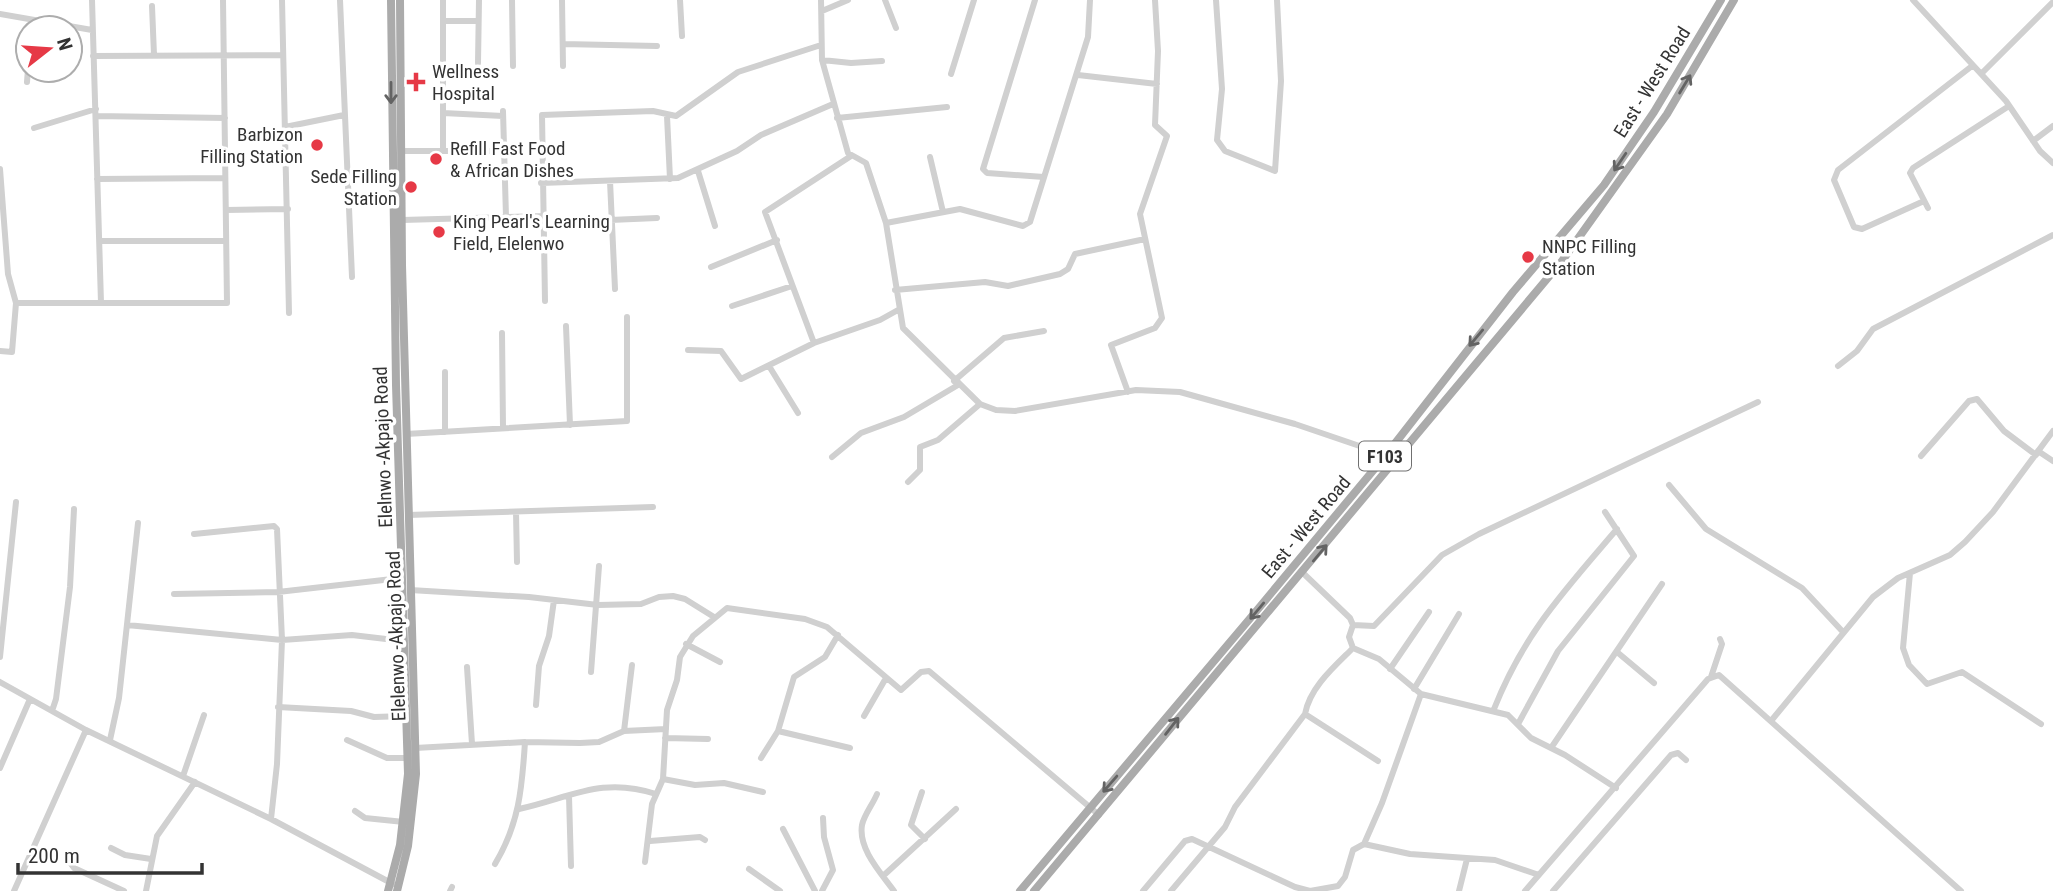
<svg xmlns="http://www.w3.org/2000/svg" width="2053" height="891" viewBox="0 0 2053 891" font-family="'Roboto Condensed',sans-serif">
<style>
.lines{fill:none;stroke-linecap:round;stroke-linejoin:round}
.minor{stroke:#d0d0d0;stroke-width:6}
.major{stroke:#ababab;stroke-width:8}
.oneway{stroke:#636363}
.poi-dot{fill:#e63946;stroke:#fff;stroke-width:2.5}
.labels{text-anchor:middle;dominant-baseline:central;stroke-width:7;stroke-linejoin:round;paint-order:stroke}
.shield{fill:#fff;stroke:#707070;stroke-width:2}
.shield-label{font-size:18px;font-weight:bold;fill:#333}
.poi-label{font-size:19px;fill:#333;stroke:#fff;text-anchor:start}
.street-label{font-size:19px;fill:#333;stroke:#fff}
</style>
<rect width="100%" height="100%" fill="#fff"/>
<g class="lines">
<!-- minor -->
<path class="minor" d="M92,0l9,303
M282,0l7,313
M340,0l12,277
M512,0l1,66
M562,0l1,66
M680,0l2,36
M821,0l1,60 26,93 18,10 20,60 17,105 77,76 16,6 19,1 121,-21 44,2 115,32 91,31
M885,0l11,28
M1035,0l-52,169 4,4 57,4
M1216,0l6,89 -5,51 8,11 50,20 6,-90 -4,-81
M1913,0l93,101 34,50 13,12
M152,6l2,49
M822,11l26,-11
M0,14l92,16
M443,21h35
M563,44l94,2
M93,56l190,-1
M822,60l29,3 31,-2
M478,63l1,-63
M951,74l23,-74
M1981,74l72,-72
M1078,75l79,9
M27,82l1,-13
M503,111l3,106
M443,113l60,3
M96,116l129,2
M667,116l3,63
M837,118l110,-11
M285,127l59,-12
M34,128l62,-19
M2033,141l20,-15
M443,150v-150
M401,151h104
M930,157l13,55
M0,169l8,105 8,29h211l-4,-303
M698,171l17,55
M97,179l128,-1
M610,181l5,108
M541,183l137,-5 59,-27 24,-16 72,-31
M1924,201l-62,28 -8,-2 -20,-47 4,-10 134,-104
M1928,208l-18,-35 3,-5 96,-62
M226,210l62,-1
M402,220l140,-4
M610,220l47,-2
M886,223l74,-14 63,17 7,-4 58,-185 2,-37
M101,241h125
M711,267l66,-27
M895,290l90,-8 23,4 52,-12 8,-5 7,-15 70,-15
M545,301l-3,-186 111,-4 23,5 62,-44 83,-27
M732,306l60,-20
M566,326l4,99
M502,333l1,95
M814,343l-49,-131 86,-56
M688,350l33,1 20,28 73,-36 66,-23 18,-10
M0,351l12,1 4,-49
M769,366l29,47
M1838,366l19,-15 16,-22 180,-94
M954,381l50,-43 40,-7
M1128,392l-17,-47 44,-17 7,-10 -22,-104 27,-78 -12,-11 3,-74 -3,-51
M445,432v-60
M406,434l221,-13v-104
M2038,451l15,10
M1921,456l48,-55 8,-2 27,32 32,24
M832,457l29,-24 43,-16 54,-32
M908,482l12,-12v-23l18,-7 42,-36
M1669,485l37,44 96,59 41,44
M516,512l1,50
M408,515l245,-8
M194,534l80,-8 3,3 5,111 -5,124 -6,55
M1303,573l47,45 3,7 -4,12 4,11 26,11 42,35 87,21 23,23 34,17 51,33
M1910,573l-7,75 6,17 18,19 35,-12 79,52
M410,590l119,7 69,8 43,-1 18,-7 14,-1 12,3 29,18
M174,594l104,-2 123,-14
M127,625l155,15 70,-5 51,6
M1353,625l21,1 68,-71 37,-21 279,-132
M686,644l34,18
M1353,648c-18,18 -43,39 -48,66l73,47
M1617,652l37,31
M0,657l16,-155
M467,667l5,77
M1390,669l39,-57
M591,672l8,-106
M1711,677l11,-33 -2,-5
M0,682l86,48 185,89 122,65
M1414,689l45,-75
M536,705l3,-39 10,-30 5,-36
M278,707l73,4 23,6 32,-1
M1494,709c30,-76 71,-119 123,-180
M52,711l4,-12 14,-112 4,-78
M864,716l22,-38
M1771,721l102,-124 25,-19 52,-23 15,-13 28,-30 60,-81
M1518,724l40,-73 76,-95 -29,-44
M624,731l8,-66
M778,731l72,17
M665,738l43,1
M110,740l9,-42 19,-175
M347,740l40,18h21
M415,748l110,-6 55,1 19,-1 25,-11 42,-2
M1551,748l111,-164
M761,758l17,-27 16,-54 31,-20 13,-22
M0,768l30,-69
M183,776l21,-61
M663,779l32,6 29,-2 39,9
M922,792l-11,33 14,14
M877,794c-4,10 -13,21 -15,31 -4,24 19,48 32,66
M569,796l2,70
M519,809c51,-11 82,-33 137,-15
M355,811l10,7 39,4
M783,829l32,62
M650,841l50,-4 5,3
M1364,844l46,10 85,6 44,15
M111,848l14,7 26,4
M68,860l6,8 50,23
M645,862l7,-58 11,-25 4,-69 10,-30 3,-23 13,-21 34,-28 78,11 22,8 74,63 20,-18 8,-1 170,144
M495,864c24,-40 27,-75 30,-122
M749,869l31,22
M883,876l73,-67
M14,891l72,-161
M146,891l11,-55 38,-54
M450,891l2,-4
M822,891l11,-21 -9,-33 -1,-19
M1143,891l42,-50 7,-2 103,48 15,4 28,-5 7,-9 8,-27 11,-6 18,-41 39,-109
M1171,891l54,-64 10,-20 70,-93
M1459,891l8,-32
M1525,891l183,-212 11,-4 242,216
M1553,891l118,-136 7,-2 8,7"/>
<!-- major -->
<path class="major" d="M388,891l12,-46 8,-71 -12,-389 -5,-385
M397,891l11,-45 8,-72 -14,-509 -2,-265
M1020,891l238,-282 128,-154 127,-163 91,-107 50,-73 67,-112
M1034,891l528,-630 105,-147 67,-114"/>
</g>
<!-- one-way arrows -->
<defs><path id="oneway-shaft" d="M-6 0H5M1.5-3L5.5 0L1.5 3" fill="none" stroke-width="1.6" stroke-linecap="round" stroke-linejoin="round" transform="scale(1.75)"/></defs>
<g class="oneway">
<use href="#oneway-shaft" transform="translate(1685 84) rotate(-59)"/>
<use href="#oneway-shaft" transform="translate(391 93) rotate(90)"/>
<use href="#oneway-shaft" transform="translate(1620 162) rotate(124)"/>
<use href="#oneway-shaft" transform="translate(1476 338) rotate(130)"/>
<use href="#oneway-shaft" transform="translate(1320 553) rotate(-50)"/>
<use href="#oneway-shaft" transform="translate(1257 611) rotate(130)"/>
<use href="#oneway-shaft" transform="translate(1172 726) rotate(-52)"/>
<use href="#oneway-shaft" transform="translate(1110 784) rotate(131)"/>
</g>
<!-- markers -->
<g class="poi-dot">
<path d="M412.5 71.5h7v7h7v7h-7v7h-7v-7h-7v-7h7z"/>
<circle cx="317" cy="145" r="7"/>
<circle cx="436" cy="159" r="7"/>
<circle cx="411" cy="187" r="7"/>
<circle cx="439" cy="232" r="7"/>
<circle cx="1528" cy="257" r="7"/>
</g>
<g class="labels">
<!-- shield labels -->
<rect class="shield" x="1359" y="441.5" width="52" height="29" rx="5"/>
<g class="shield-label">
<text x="1385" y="456">F103</text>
</g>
<!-- poi labels -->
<g class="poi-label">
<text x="432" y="71">Wellness<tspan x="432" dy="22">Hospital</tspan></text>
<text x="303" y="134" text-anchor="end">Barbizon<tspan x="303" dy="22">Filling Station</tspan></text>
<text x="450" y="148">Refill Fast Food<tspan x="450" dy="22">&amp; African Dishes</tspan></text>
<text x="397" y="176" text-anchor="end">Sede Filling<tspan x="397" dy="22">Station</tspan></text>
<text x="453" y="221">King Pearl's Learning<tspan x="453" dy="22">Field, Elelenwo</tspan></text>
<text x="1542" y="246">NNPC Filling<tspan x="1542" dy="22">Station</tspan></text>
</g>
<!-- street labels -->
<g class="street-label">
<text transform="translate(1652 82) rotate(-58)">East - West Road</text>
<text transform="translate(383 447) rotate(-92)">Elelnwo -Akpajo Road</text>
<text transform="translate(1306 527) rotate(-50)">East - West Road</text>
<text transform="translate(396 636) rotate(-92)">Elelenwo -Akpajo Road</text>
</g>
</g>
<!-- north arrow -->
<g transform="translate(49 49) rotate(73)"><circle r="33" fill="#ffffff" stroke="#adadad" stroke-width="2"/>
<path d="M0-5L12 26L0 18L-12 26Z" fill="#e63946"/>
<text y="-10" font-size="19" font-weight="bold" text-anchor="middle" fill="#333333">N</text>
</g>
<!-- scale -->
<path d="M18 863v10h184v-10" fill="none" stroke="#333333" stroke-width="3.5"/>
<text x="28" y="863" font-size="21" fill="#333333" stroke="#ffffff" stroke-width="5" paint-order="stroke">200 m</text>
</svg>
